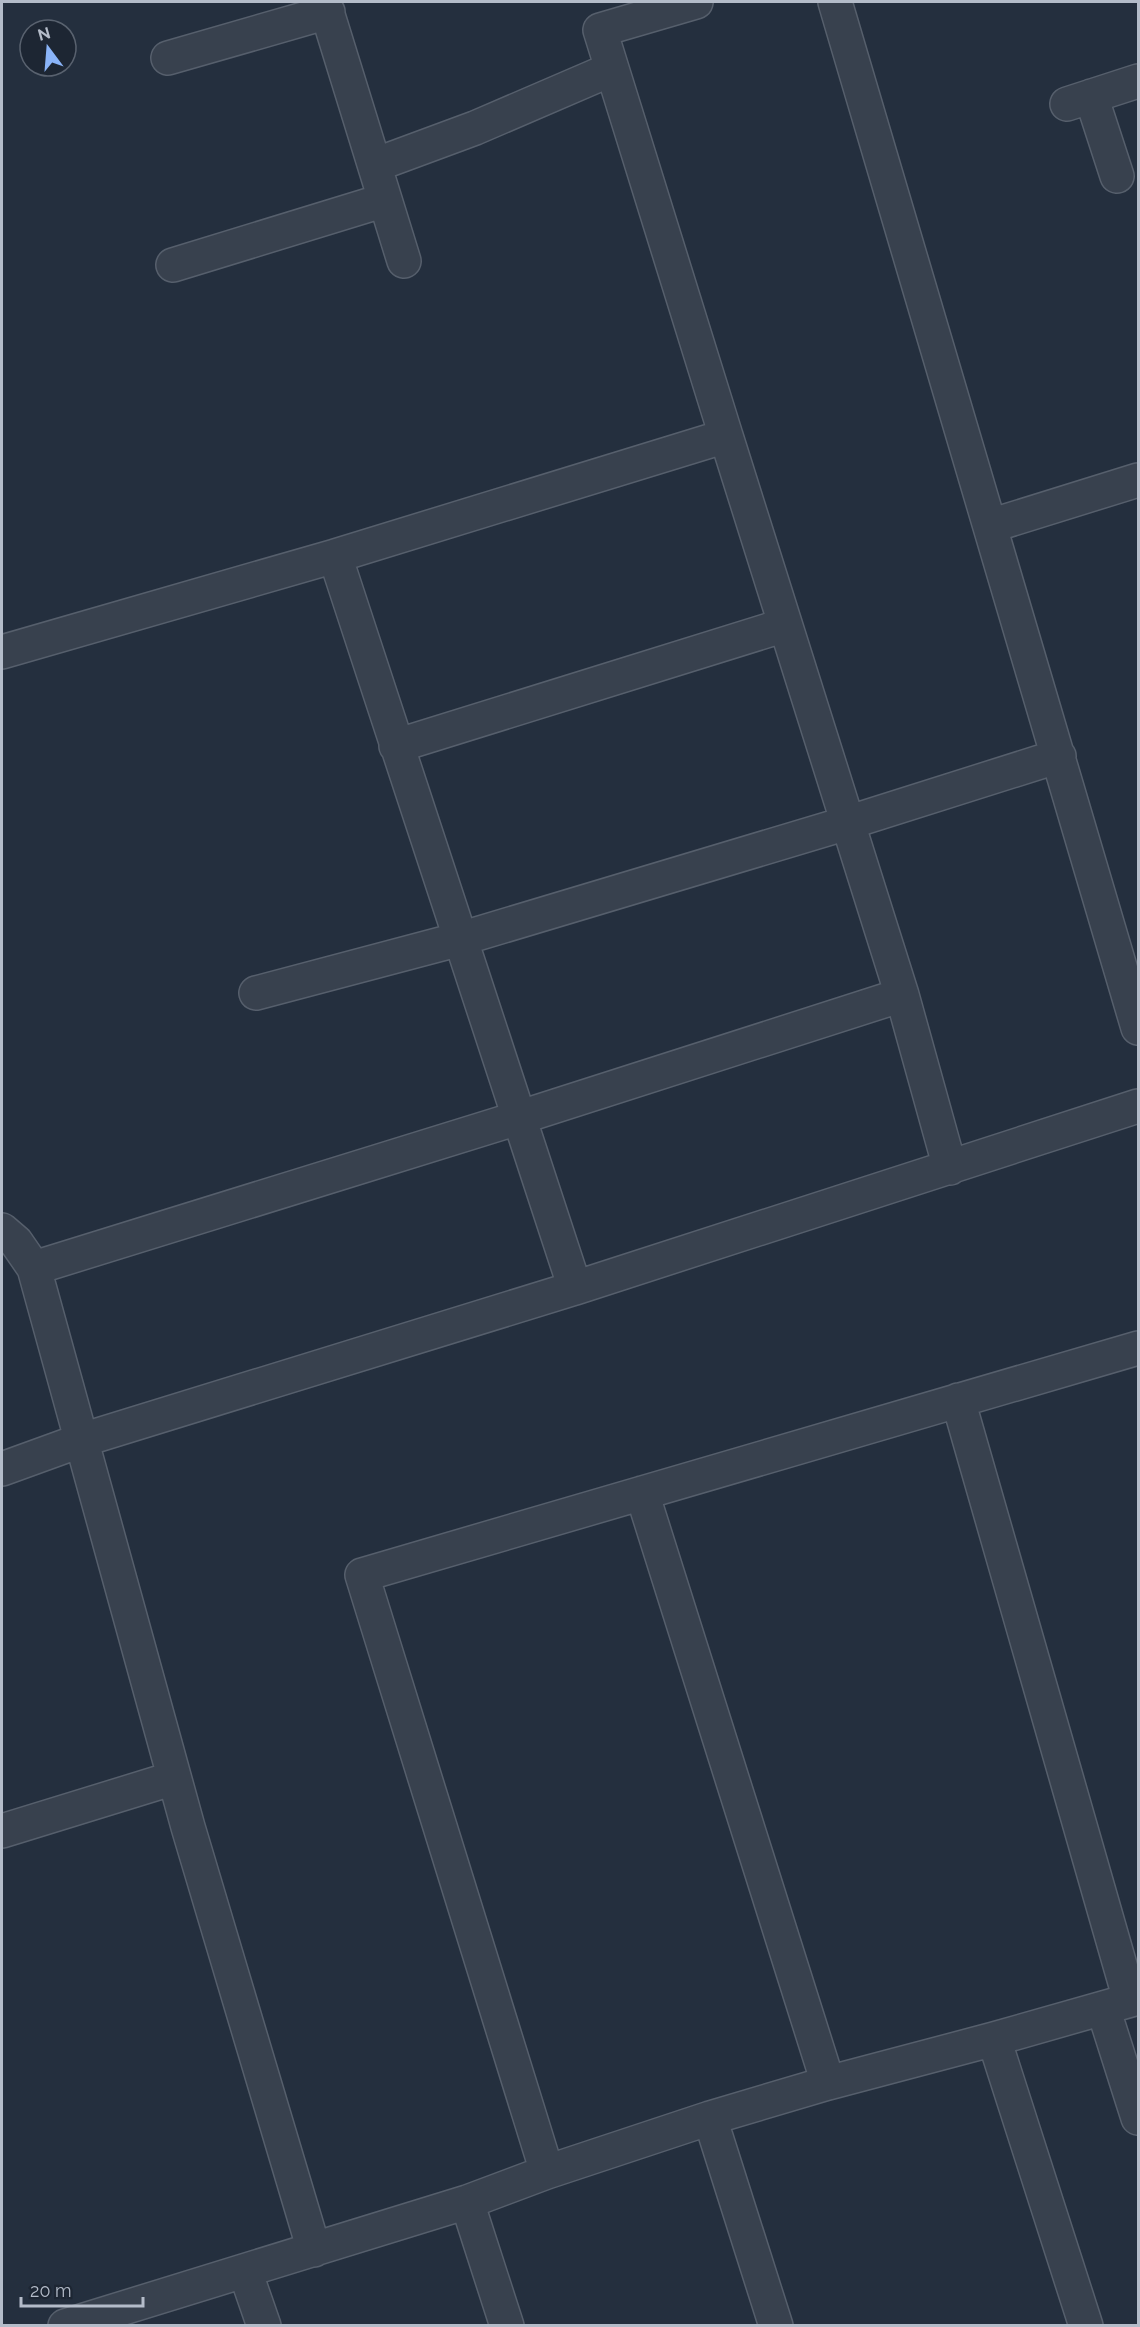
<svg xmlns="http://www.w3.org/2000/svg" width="1140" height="2327" viewBox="0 0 1140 2327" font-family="Raleway,sans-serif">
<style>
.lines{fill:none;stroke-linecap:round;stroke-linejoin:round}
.minor-casing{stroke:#565f6c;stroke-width:36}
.minor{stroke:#38414e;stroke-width:33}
</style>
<rect width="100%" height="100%" fill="#242f3e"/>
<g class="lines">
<!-- minor casing -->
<g class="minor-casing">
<path id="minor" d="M324,2l80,259
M696,2l-96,28 126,406
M835,2l303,1026
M168,58l160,-46
M1091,96l26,80
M1067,104l71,-23
M375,165l100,-37 137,-59
M173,265l212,-65
M990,526l148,-46
M335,556l391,-120 176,559 48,173
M2,652l333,-96 240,732 563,-182
M396,746l389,-121
M256,993l204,-54 387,-116 212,-67
M2,1230l14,12 18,26 154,559 126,423
M34,1268l484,-150 384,-123
M958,1400l172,600
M2,1469l80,-29 493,-152
M642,1493l186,590
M2,1831l172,-53
M1103,2008l35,110
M994,2039l92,287
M710,2118l66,208
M547,2172l-185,-597 776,-227
M467,2202l40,124
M245,2271l19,55
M65,2326l402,-124 80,-30 163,-54 118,-35 166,-44 144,-41"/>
</g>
<!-- minor -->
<use href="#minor" class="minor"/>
</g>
<!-- border -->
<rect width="1140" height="2327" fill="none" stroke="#b4bcc9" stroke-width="6"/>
<!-- north arrow -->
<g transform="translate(48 48) rotate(344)"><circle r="28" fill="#1d2633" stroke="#59626f" stroke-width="1.5"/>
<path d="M0-4.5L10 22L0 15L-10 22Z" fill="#8ab4f8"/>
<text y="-9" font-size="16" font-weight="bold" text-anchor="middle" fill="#b4bcc9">N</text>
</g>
<!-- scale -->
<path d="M21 2297v9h122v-9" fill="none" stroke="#b4bcc9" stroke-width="3"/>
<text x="30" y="2297" font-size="18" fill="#b4bcc9" stroke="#1d2633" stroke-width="4.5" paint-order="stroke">20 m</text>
</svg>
